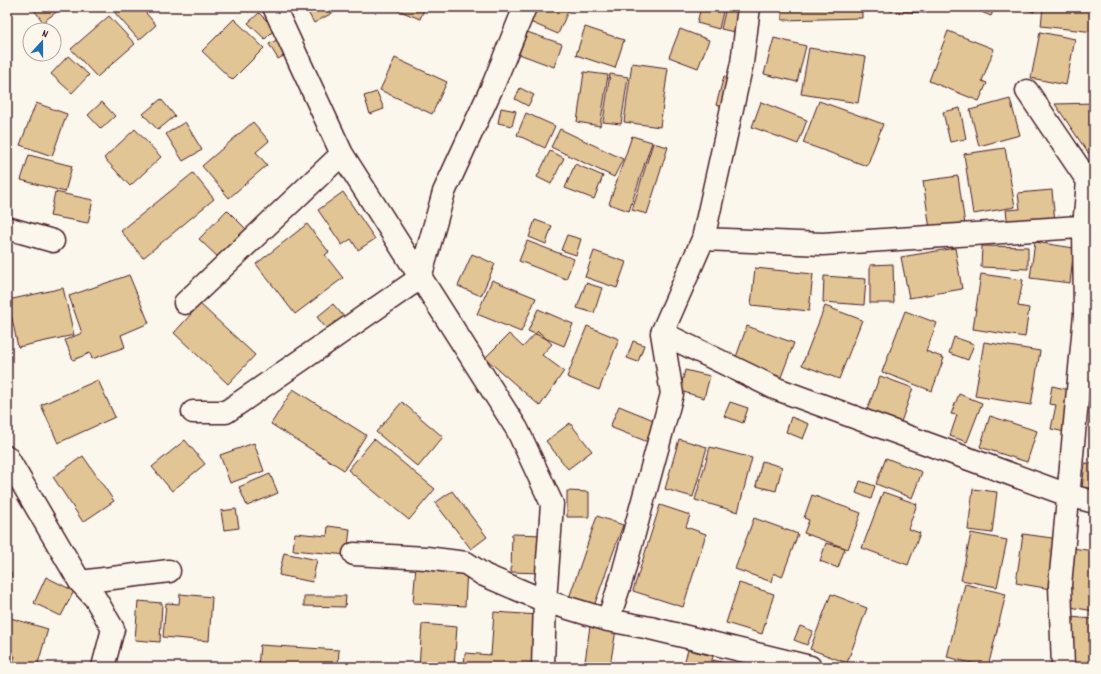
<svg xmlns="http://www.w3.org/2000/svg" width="1101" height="674" viewBox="0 0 1101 674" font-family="Dekko,sans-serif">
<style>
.building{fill:#e1c595;stroke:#4a1f2b}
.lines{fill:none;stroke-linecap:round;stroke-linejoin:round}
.minor-casing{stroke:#4a1f2b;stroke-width:25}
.minor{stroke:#fbf7ec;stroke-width:22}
</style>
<rect width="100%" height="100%" fill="#fbf7ec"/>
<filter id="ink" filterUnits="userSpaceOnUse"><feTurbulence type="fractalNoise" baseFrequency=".025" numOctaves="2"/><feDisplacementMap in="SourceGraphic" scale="8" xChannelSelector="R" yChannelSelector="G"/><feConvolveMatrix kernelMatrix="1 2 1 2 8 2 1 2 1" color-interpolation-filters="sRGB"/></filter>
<g filter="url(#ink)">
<!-- building -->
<path class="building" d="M32,7h31l-20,15z
M121,7h20l15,18 -17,15 -24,-27z
M305,7h38l-29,16z
M390,7h35l-5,12z
M537,7h33l-12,27 -28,-12z
M701,7h23l-5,22 -22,-6z
M726,7h18l-5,26 -18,-4z
M782,7h80v11l-80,2z
M891,7h35l-1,6 -35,-2z
M975,7h20l-4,9 -17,-7z
M1018,7h18l-2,5z
M1043,7h51v25l-53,-6z
M259,13l16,16 -10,10 -17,-16z
M109,16l26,28 -38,33 -26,-28z
M234,19l30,29 -32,32 -30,-29z
M585,27l39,13 -9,28 -39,-13z
M680,29l29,11 -11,28 -29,-11z
M948,31l46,18 -12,32 5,2 -8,18 -50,-20z
M527,32l35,12 -8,23 -35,-13z
M1040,32l35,7 -9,46 -35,-7z
M283,37l8,15 -13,7 -9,-15z
M774,38l32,8 -9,36 -33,-8z
M809,48l57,9 -8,46 -57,-9z
M68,56l21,19 -17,18 -21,-19z
M395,58l52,24 -15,32 -52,-24z
M632,63l36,5 -8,59 -36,-5z
M584,72l24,3 -8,51 -23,-4z
M610,74l18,3 -7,47 -18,-2z
M724,76l15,4 -9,29 -14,-4z
M520,88l14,7 -6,11 -13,-7z
M377,92l7,17 -14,5 -6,-18z
M161,99l14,17 -17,14 -15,-16z
M1010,99l10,36 -41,11 -9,-36z
M819,101l64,23 -16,42 -64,-23z
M102,102l13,14 -14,13 -13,-14z
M761,102l46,18 -9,24 -46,-17z
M36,103l31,11 -15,42 -32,-11z
M1094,103v49l-6,1 -33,-49z
M501,108l15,3 -4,15 -14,-3z
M960,108l6,31 -16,3 -7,-30z
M526,113l29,13 -10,22 -28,-13z
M185,122l17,28 -19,11 -17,-27z
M253,122l16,19 -13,11 11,13 -38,33 -27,-32z
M135,129l26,28 -31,29 -26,-28z
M560,129l63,30 -9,18 -63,-30z
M632,136l20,6 -23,69 -20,-7z
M653,143l15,4 -21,67 -15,-4z
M1005,148l10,59 -42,7 -9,-60z
M550,151l14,7 -13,26 -14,-7z
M29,155l43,11 -7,26 -44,-12z
M575,164l28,12 -9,23 -29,-11z
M193,173l21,26 -71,59 -22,-27z
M958,176l7,49 -35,4 -7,-48z
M1052,190l3,32 -47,4 -2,-16 14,-1 -2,-16z
M55,192l38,8 -5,23 -38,-7z
M343,192l32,47 -17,11 -7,-11 -9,6 -24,-35z
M227,210l24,24 -28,28 -24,-23z
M535,220l17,6 -6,18 -17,-7z
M307,224l22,28 -4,3 18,23 -48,36 -39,-50z
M567,235l14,4 -5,16 -15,-5z
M527,241l47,18 -8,20 -47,-18z
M1035,242l39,6 -4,35 -40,-5z
M982,246l46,1v22l-47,-2z
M955,248l7,41 -53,9 -8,-41z
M594,251l32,11 -9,26 -32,-11z
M472,254l23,10 -14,32 -23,-10z
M893,264l1,39h-24v-38z
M755,268l58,6 -4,37 -58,-6z
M981,274l42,6 -5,26 11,2 -4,29 -52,-8z
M129,275l20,48 -28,12 4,12 -33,12 -2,-6 -17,7 -8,-20 17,-7 -13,-37z
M824,276l42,3 -2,26 -41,-3z
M492,280l44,18 -15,34 -44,-18z
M586,283l16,5 -8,25 -17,-5z
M63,288l11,47 -56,12 -10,-47z
M200,304l55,51 -27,29 -54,-51z
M333,304l13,15 -17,13 -12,-15z
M825,306l37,14 -23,59 -37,-14z
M538,309l35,15 -9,22 -36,-15z
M905,311l32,12 -11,28 18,7 -12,33 -50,-19z
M587,326l32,13 -20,51 -32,-13z
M747,326l47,17 -13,34 -46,-17z
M538,331l14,13 -10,11 22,16 -24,35 -55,-48 24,-24 14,13z
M954,337l20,7 -6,16 -19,-7z
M633,341l11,4 -6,17 -11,-4z
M984,342l56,9 -9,54 -56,-9z
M685,370l25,6 -6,22 -24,-7z
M880,376l33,12 -12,34 -34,-12z
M98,380l17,37 -57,26 -17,-38z
M1052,386l22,5 -9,41 -14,-3 5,-24 -7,-1z
M293,389l73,46 -22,35 -73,-46z
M959,394l23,9 -15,39 -17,-6 7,-21 -6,-1z
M402,402l41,35 -25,30 -42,-35z
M730,402l18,6 -5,15 -19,-7z
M619,406l37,15 -8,21 -38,-15z
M990,416l47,15 -10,31 -47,-15z
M1094,416v41h-4z
M791,417l18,7 -6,15 -17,-7z
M570,423l22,28 -24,18 -22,-28z
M374,439l61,50 -26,31 -61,-50z
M679,439l28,8 -14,50 -28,-8z
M185,440l20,24 -33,27 -20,-24z
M254,443l10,28 -34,12 -10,-28z
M710,447l42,11 -14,54 -43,-12z
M83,456l31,45 -31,21 -30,-45z
M886,458l36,14 -10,26 -36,-14z
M762,461l20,6 -6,24 -20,-5z
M1085,463l9,1v25l-12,-1z
M270,474l8,19 -31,13 -8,-19z
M860,481l15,5 -4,13 -15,-6z
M973,489l24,3 -5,41 -24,-3z
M452,491l35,46 -16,12 -36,-46z
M567,491l22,1v25h-22z
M883,492l34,12 -9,25 12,4 -12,32 -46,-17z
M812,495l49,18 -13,36 -44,-16 5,-13 -5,-2z
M660,505l30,10 -4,12 20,7 -23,73 -50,-16z
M236,509l3,19 -15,2 -3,-19z
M597,516l26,9 -30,84 -25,-8z
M754,518l44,16 -16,43 -8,-4 -2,9 -37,-13z
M328,526l22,3 -3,26 -54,-5 2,-17 32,3z
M971,533l36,7 -10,47 -36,-7z
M512,534l31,1 -1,38 -31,-1z
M1023,534l36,5 -8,50 -35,-6z
M826,543l19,5 -7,20 -18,-7z
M1072,548l22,3v60l-30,-5z
M284,553l33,7 -5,22 -33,-7z
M416,565l51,3 -2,38 -52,-3z
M7,568l4,4v5l-4,4z
M46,577l28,14 -13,25 -27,-13z
M739,583l35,11 -12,40 -36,-11z
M965,584l41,10 -18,73 -41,-10z
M180,594l32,3 -3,44 -46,-4 3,-34 13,1z
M831,594l36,14 -20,55 -37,-14z
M304,596h42l-1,11 -41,-1z
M138,601l24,2 -2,39 -25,-2z
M494,612l44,3 -3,52h-71l1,-14 26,2z
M7,617l41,12 -11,38h-16l-9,-2 3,-9 -8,-2z
M1070,617l24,2v48h-30z
M422,624l35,3 -3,39 8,1h-43z
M590,626l26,4 -6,36 -25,-4z
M800,626l13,5 -6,14 -13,-5z
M260,645l79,5 -1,17h-80z
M688,650l25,6 -3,11h-27z
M713,660l29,7h-30z"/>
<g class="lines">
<!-- minor casing -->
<g class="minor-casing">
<path id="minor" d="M274,7l68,147 175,275 35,75 -7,97 -2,66
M1027,91l61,90 -4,46 1,87 -25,271 3,82
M7,228l46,13
M703,239l120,5 271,-18
M185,303l157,-149
M662,333l115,56 291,106 26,7
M193,412h33l194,-134 24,-86 50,-109 31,-76
M7,457l73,125 15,16 18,31 -10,38
M354,554l72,4 40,5 18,12 61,26 63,19 42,8 160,39
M80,582l89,-11
M608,620l13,-39 51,-187 -10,-61 41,-94 39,-176 7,-56"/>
</g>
<!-- minor -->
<use href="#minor" class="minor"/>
</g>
</g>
<!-- margin -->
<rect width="1101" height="674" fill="none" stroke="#fbf7ec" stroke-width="24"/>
<rect x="12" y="12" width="1077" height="650" fill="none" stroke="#4a1f2b" stroke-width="1.5" filter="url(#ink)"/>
<!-- north arrow -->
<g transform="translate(42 42) rotate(21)"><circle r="19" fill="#fbf7ec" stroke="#b4a19f"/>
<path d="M0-3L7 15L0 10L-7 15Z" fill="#1f6fb2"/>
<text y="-6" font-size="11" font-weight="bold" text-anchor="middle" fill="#4a1f2b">N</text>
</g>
</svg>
